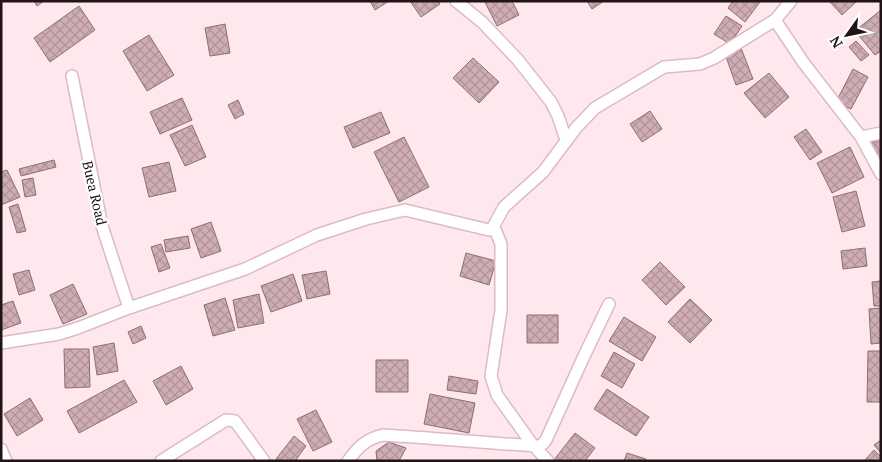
<svg xmlns="http://www.w3.org/2000/svg" width="882" height="462" viewBox="0 0 882 462" font-family="'PT Serif',serif">
<style>
.building{fill:url(#building-cross-hatch);stroke:#8d6e75}
.lines{fill:none;stroke-linecap:round;stroke-linejoin:round}
.street-casing{stroke:#ddbbc3;stroke-width:14}
.street{stroke:#fff;stroke-width:11}
.labels{text-anchor:middle;dominant-baseline:central;stroke-width:4.5;stroke-linejoin:round;paint-order:stroke}
.street-label{font-size:14px;fill:#201417;stroke:#fff}
</style>
<defs>
<pattern id="building-cross-hatch" width="8" height="8" patternUnits="userSpaceOnUse" patternTransform="scale(1.25)"><rect width="8" height="8" fill="#ceadb4"/><path d="M0 0l8 8M0 8l8-8" fill="none" stroke="#b1949a"/></pattern>
</defs>
<rect width="100%" height="100%" fill="#fee8ed"/>
<!-- building -->
<path class="building" d="M34,1h10l-7,5z
M370,1h19l-14,9z
M410,1h28l2,3 -19,13z
M486,1h26l7,14 -22,11 -12,-24z
M587,1h17l-12,8z
M733,1h27v1l-15,20 -17,-14z
M829,1h28l-15,14z
M79,6l16,24 -45,32 -16,-24z
M881,10v41l-6,4 -20,-24z
M726,16l16,10 -12,18 -16,-10z
M225,24l5,29 -20,3 -5,-28z
M149,35l25,40 -27,16 -24,-40z
M856,41l13,14 -8,6 -12,-14z
M741,48l12,31 -17,6 -11,-31z
M473,58l26,24 -20,21 -26,-25z
M853,69l15,8 -17,32 -15,-7z
M769,73l20,24 -24,21 -21,-25z
M182,98l10,22 -32,14 -10,-22z
M238,100l6,14 -9,5 -7,-14z
M650,111l12,18 -20,13 -12,-18z
M381,112l9,21 -37,15 -9,-21z
M192,125l14,32 -21,9 -15,-31z
M806,129l16,23 -12,8 -16,-23z
M404,137l25,50 -30,15 -25,-50z
M881,139v26l-10,-22z
M850,147l14,30 -32,16 -15,-30z
M54,160l2,7 -35,9 -2,-7z
M169,162l7,29 -27,6 -7,-29z
M7,170l13,27 -19,8v-33z
M33,178l3,17 -11,2 -3,-17z
M856,191l9,35 -23,6 -9,-35z
M18,204l8,27 -9,2 -8,-26z
M211,222l10,29 -20,7 -10,-29z
M188,236l2,12 -24,4 -2,-12z
M161,244l9,24 -11,4 -8,-25z
M865,248l2,18 -24,3 -2,-18z
M466,253l30,8 -7,24 -29,-9z
M660,262l25,25 -19,18 -24,-25z
M29,270l6,20 -16,5 -6,-21z
M326,271l4,23 -23,5 -5,-24z
M293,274l9,27 -31,11 -10,-26z
M881,281v25h-7l-2,-24z
M73,284l14,30 -24,10 -13,-29z
M259,294l5,29 -26,5 -5,-28z
M225,298l10,32 -22,6 -9,-31z
M690,299l22,21 -22,23 -22,-21z
M13,301l8,22 -20,7v-25z
M881,308v35l-10,1 -2,-35z
M527,315h31v28h-31z
M624,317l32,20 -14,24 -33,-20z
M141,326l5,12 -13,6 -5,-12z
M114,343l4,28 -21,4 -4,-28z
M64,349h25l1,38 -25,1z
M868,351h13v51h-14z
M614,352l21,12 -13,24 -21,-12z
M376,360h32v32h-32z
M181,366l12,23 -27,16 -13,-24z
M449,376l29,5 -2,13 -29,-4z
M124,380l13,22 -58,31 -12,-22z
M607,389l42,28 -13,19 -42,-27z
M430,394l45,9 -6,30 -45,-9z
M30,398l13,22 -26,16 -13,-22z
M316,410l16,32 -19,9 -16,-32z
M575,433l20,15 -10,13h-30l-1,-1z
M294,436l12,10 -11,15h-17l-2,-2z
M881,440v13l-7,-8z
M389,442l17,6 -7,13h-22l-1,-10z
M874,450l7,7v4h-17z
M627,453l19,6 -1,2h-21z"/>
<g class="lines">
<!-- street casing -->
<g class="street-casing">
<path id="street" d="M456,1l26,21 36,38 33,42 7,14 8,24
M775,20l28,42 58,75 20,37
M72,76l30,150 27,82
M861,137l20,-4
M494,227l7,17v66l-10,66 6,19 35,49 16,17
M1,343l58,-9 19,-6 51,-20 116,-39 72,-34 49,-16 39,-9 84,20 3,-1 12,-22 39,-35 33,-44 19,-20 69,-41 36,-3 14,-6 61,-38 16,-19
M1,449l5,12
M161,461l65,-41 9,1 29,40
M348,461c10,-14 18,-22 35,-26 51,3 103,8 154,11 4,0 7,-3 9,-6l38,-84 25,-52"/>
</g>
<!-- street -->
<use href="#street" class="street"/>
</g>
<g class="labels">
<!-- street labels -->
<g class="street-label">
<text transform="translate(95 193) rotate(77)">Buea Road</text>
</g>
</g>
<!-- border -->
<rect width="882" height="462" fill="none" stroke="#201417" stroke-width="5"/>
<!-- north arrow -->
<g transform="translate(847 35) rotate(237)" stroke="#ffffff" stroke-width="4" paint-order="stroke">
<path d="M0-4L9 19L0 12L-9 19Z" fill="#201417"/>
<text y="-8" font-size="14" font-weight="bold" text-anchor="middle" fill="#201417">N</text>
</g>
</svg>
